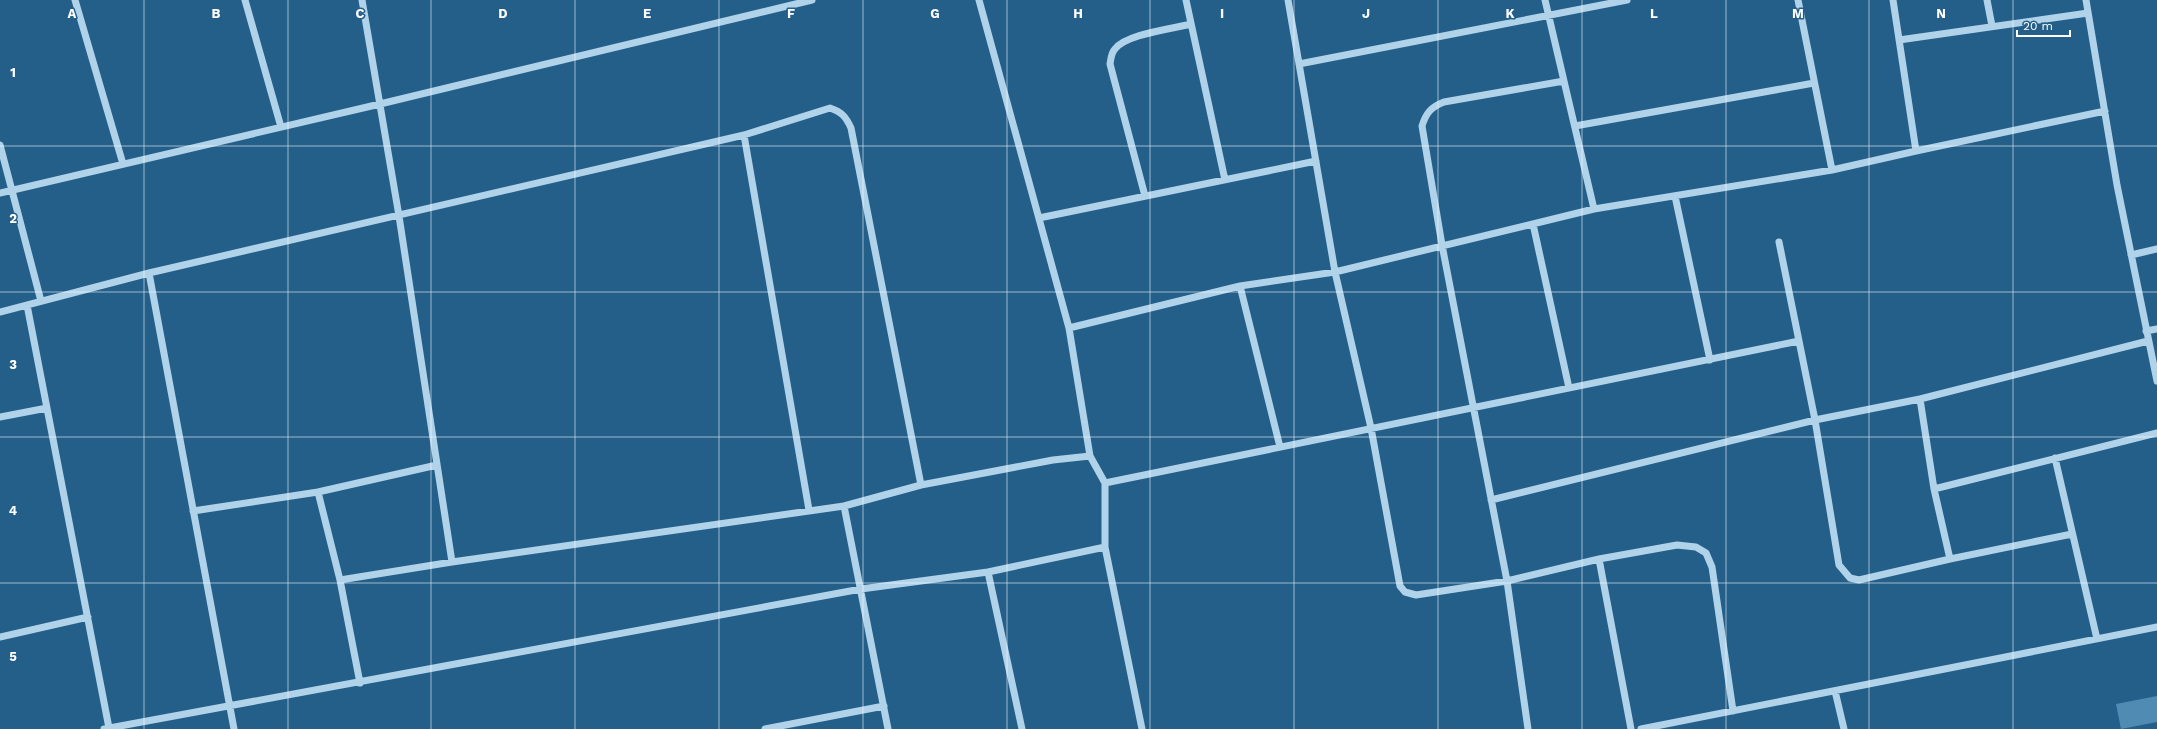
<svg xmlns="http://www.w3.org/2000/svg" width="2157" height="729" viewBox="0 0 2157 729" font-family="'Work Sans',sans-serif">
<style>
.building{fill:#508bb3}
.lines{fill:none;stroke-linecap:round;stroke-linejoin:round}
.minor{stroke:#b1d3ea;stroke-width:7}
.grid{fill:none;stroke:#fff;stroke-width:1;stroke-opacity:0.55}
.grid-label{font-size:13px;text-anchor:middle;font-weight:bold;fill:#fff;stroke:#245f8a;stroke-width:3;stroke-linejoin:round;paint-order:stroke}
</style>
<rect width="100%" height="100%" fill="#245f8a"/>
<!-- building -->
<path class="building" d="M2157,696v26l-36,7 -5,-25z"/>
<g class="lines">
<!-- minor -->
<path class="minor" d="M75,0l48,164
M245,0l36,127
M362,0l37,216 53,346
M979,0l90,328 21,128
M1186,0l39,180
M1288,0l47,272 36,156 29,158 5,6 11,3 91,-14 92,-22 78,-14 19,2 10,6 6,14 21,144
M1545,0l49,209
M1798,0l34,170
M1987,0l5,26
M2086,0l31,185 40,196
M1899,40l189,-27
M1299,64l328,-64
M1575,126l239,-43
M744,135l65,375
M0,145l41,156
M1916,151l189,-40
M0,193l380,-89 432,-104
M1145,196l-35,-132c1,-5 1,-11 5,-15 11,-15 57,-20 76,-25
M1675,196l35,164
M1039,218l277,-57
M1533,224l36,164
M1779,242l36,178 24,145 11,13 9,2 91,-21
M2131,255l26,-6
M149,273l85,456
M1240,286l40,161
M27,305l82,423
M0,312l149,-39 595,-138 86,-27c12,4 16,9 21,20l70,357 -77,21
M1069,328l171,-42 95,-14 259,-63 238,-39 84,-19 -23,-151
M2146,331l11,-2
M0,417l47,-9
M2055,458l42,181
M1105,483v64l37,182
M921,485l132,-25 37,-4 15,27 694,-142
M1934,489l223,-56
M318,492l119,-27
M1491,500l324,-80 105,-21
M193,511l125,-19 22,88 20,103
M2072,534l-122,25 -16,-70 -14,-90 228,-58
M1599,559l32,170
M988,572l34,157
M340,580l112,-18 392,-56 44,223
M0,637l88,-20
M1835,691l9,38
M104,729l757,-140 127,-17 117,-25
M765,729l119,-23
M1528,729l-21,-148 -65,-336 -20,-119c4,-13 9,-19 22,-24l120,-21
M1641,729l516,-102"/>
</g>
<!-- grid -->
<path class="grid" d="M144,0v729M288,0v729M431,0v729M575,0v729M719,0v729M863,0v729M1007,0v729M1150,0v729M1294,0v729M1438,0v729M1582,0v729M1726,0v729M1869,0v729M2013,0v729M0,146h2157M0,292h2157M0,437h2157M0,583h2157"/>
<g class="grid-label">
<text x="72" y="18">A</text>
<text x="216" y="18">B</text>
<text x="360" y="18">C</text>
<text x="503" y="18">D</text>
<text x="647" y="18">E</text>
<text x="791" y="18">F</text>
<text x="935" y="18">G</text>
<text x="1078" y="18">H</text>
<text x="1222" y="18">I</text>
<text x="1366" y="18">J</text>
<text x="1510" y="18">K</text>
<text x="1654" y="18">L</text>
<text x="1798" y="18">M</text>
<text x="1941" y="18">N</text>
<text x="13" y="77">1</text>
<text x="13" y="223">2</text>
<text x="13" y="369">3</text>
<text x="13" y="515">4</text>
<text x="13" y="661">5</text>
</g>
<!-- scale -->
<path d="M2017 30v6h53v-6" fill="none" stroke="#ffffff" stroke-width="2"/>
<text x="2023" y="30" font-size="12" fill="#ffffff" stroke="#245f8a" stroke-width="3" paint-order="stroke">20 m</text>
</svg>
